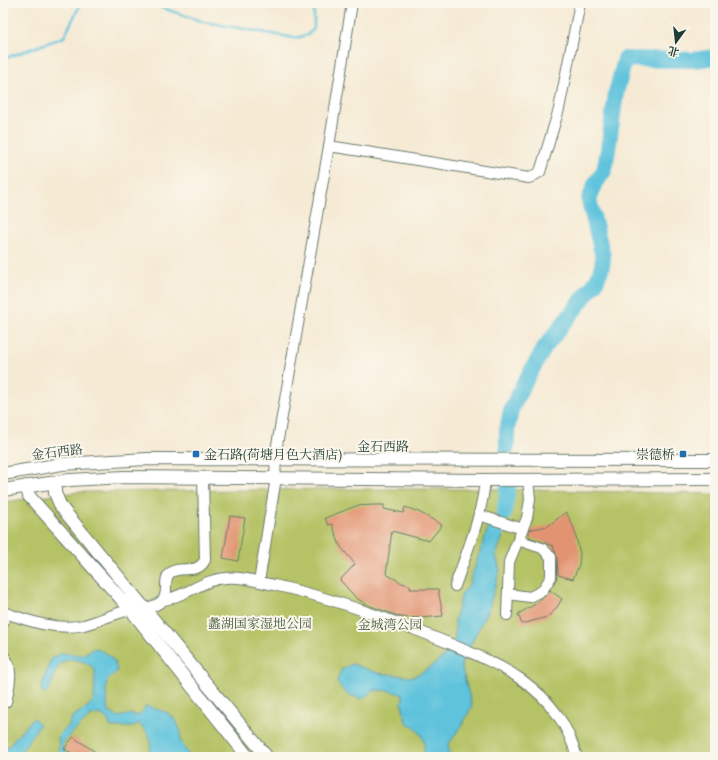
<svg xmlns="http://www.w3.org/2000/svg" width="718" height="760" viewBox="0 0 718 760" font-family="'EB Garamond','Noto Serif SC',serif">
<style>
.green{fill:#b5c265;stroke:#6a804c}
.water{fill:#5fc3dc;stroke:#3f8088}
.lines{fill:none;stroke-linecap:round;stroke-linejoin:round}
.stream{stroke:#5fc3dc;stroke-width:2.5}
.river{stroke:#5fc3dc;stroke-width:16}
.building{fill:#e29472}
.minor-casing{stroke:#6a7a6c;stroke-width:12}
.major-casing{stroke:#6a7a6c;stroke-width:14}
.minor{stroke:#fff;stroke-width:10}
.major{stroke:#fff;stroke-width:12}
.poi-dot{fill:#1f6fb2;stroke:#fbf7ec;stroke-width:1.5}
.labels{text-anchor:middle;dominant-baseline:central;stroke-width:4;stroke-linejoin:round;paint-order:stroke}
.street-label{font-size:13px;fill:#1f3d34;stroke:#fbf7ec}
.poi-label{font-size:13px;fill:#1f3d34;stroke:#fbf7ec;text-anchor:start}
.park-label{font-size:13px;fill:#445e40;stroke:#fbf7ec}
</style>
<rect width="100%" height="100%" fill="#fbf7ec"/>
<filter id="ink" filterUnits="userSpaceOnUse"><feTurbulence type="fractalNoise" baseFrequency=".025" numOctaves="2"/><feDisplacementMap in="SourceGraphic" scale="8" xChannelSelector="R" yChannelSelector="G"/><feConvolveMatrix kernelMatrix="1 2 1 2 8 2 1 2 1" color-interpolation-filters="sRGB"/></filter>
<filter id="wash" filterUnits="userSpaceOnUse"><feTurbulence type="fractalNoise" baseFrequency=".012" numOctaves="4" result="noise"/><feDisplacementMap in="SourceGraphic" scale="16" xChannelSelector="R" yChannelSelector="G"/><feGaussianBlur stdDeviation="0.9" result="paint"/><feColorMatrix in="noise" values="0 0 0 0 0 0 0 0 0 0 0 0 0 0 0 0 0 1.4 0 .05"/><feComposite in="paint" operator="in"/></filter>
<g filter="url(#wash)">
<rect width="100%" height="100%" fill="#f5ead4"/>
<!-- green -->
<path class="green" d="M332,489h168l215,5v263h-712v-255l75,-10z"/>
<!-- water -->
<path class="water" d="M489,525l17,3 -10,27 4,15 -11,37 -28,58 11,41 -10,19 -14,20 2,12h-26c1,-20 -1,-24 -18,-35l-4,-18 1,-9 -12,-4 -17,-1 -12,9c-12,-3 -20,-6 -25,-18l4,-11 11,-6 26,9 35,4 16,-9 14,-11 12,-19v-19l7,-26 6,-6z
M95,648c12,5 21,10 22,23l-10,10 -1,10 2,20 9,6 16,-3 5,2 5,-5 3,-5 20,6 9,7 6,13 -1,8 10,17h-41c3,-19 2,-21 -11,-34l-4,4h-23l-3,-7 -7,-6 -11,2 -25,24 -3,6 5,11h-8l-1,-21 11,-11 3,-8 14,-9 8,-8 1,-30c-8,-9 -26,-16 -36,-4 -8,9 -4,22 -16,28l-2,-5 10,-31 12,-5 19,2z
M33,718l7,6 -20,29 1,4h-18v-9l5,-1c7,-11 17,-18 25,-29z"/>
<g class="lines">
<!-- stream -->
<path class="stream" d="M148,3l56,19 91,16 12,-3 7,-6v-26
M3,59l61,-22 17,-34"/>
<!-- river -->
<path class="river" d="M507,447v-17l4,-20 11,-23 23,-40 51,-65 6,-15 1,-10 -14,-57 6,-16 9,-13 4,-21 8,-57 9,-34 69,1 21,-3
M504,514l4,-26"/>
</g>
<g id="blocks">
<!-- building -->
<path class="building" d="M374,505h10v4l19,4 2,-6 14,5 23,13 -13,16 -37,-10 -6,43 16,9 9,3 -1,3h28l5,27 -22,2 -20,-1 -33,-12 -12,-7 -16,-18 15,-16 -15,-18 -8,-22 -4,1 -3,-7 31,-12z
M566,512l8,16 6,26 -1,11 -6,14 -15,-4 -1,-18 -4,-11 -24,-9v-7l19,-4z
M230,516l15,2 -7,43 -15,-3z
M550,590l12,9 -7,11 -8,7 -25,7 -4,-10 21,-12z
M73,737l30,20h-30l1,-3 -10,-5z"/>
</g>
</g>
<g filter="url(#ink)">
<use href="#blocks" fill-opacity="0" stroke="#6a7a6c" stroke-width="1"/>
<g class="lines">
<!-- minor casing -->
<g class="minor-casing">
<path id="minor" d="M329,146l200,32 11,-6 19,-63 21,-106
M479,515l44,14
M259,582l16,-98 1,-33 53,-305 23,-143
M455,586c12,-35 27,-70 30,-106
M508,594l22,3 12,-6 9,-14v-20l-9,-9 -24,-8
M164,600c22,-4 40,-21 62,-22 16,-2 32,4 48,7 59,13 116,34 172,57 26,11 53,22 76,38 29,21 45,43 55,77
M3,612c25,9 54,19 81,13 16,-4 30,-12 46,-15 11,-2 23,-1 32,-9 8,-8 0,-21 8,-28 11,-9 27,3 35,-13l-2,-82
M507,615l2,-53 18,-44 3,-19 -2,-20
M3,623l2,-10
M3,655c12,12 6,33 3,47"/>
</g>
<!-- major casing -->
<g class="major-casing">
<path id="major" d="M3,474l59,-10 85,-5 568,1
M55,483v10l6,14 206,250
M26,486l3,10 102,114 117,147
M3,490l67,-10 54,-3 361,3 230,-1"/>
</g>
<!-- minor -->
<use href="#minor" class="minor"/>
<!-- major -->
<use href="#major" class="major"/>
</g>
</g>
<!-- markers -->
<g class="poi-dot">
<rect x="192" y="450" width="8" height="8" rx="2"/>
<rect x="679" y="450" width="8" height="8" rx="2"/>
</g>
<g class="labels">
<!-- street labels -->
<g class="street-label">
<text x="383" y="446">金石西路</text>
<text transform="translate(57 452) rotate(-7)">金石西路</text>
</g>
<!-- poi labels -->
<g class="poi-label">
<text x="204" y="454">金石路(荷塘月色大酒店)</text>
<text x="675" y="454" text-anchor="end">崇德桥</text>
</g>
<!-- park labels -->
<g class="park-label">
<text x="260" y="623">蠡湖国家湿地公园</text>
<text x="390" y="624">金城湾公园</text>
</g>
</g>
<!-- margin -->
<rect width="718" height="760" fill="none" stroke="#fbf7ec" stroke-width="16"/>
<!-- north arrow -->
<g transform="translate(676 42) rotate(195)" stroke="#fbf7ec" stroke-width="3" paint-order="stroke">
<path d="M0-3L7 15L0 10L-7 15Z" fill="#1f3d34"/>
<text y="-6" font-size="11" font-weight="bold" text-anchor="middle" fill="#1f3d34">北</text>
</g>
</svg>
